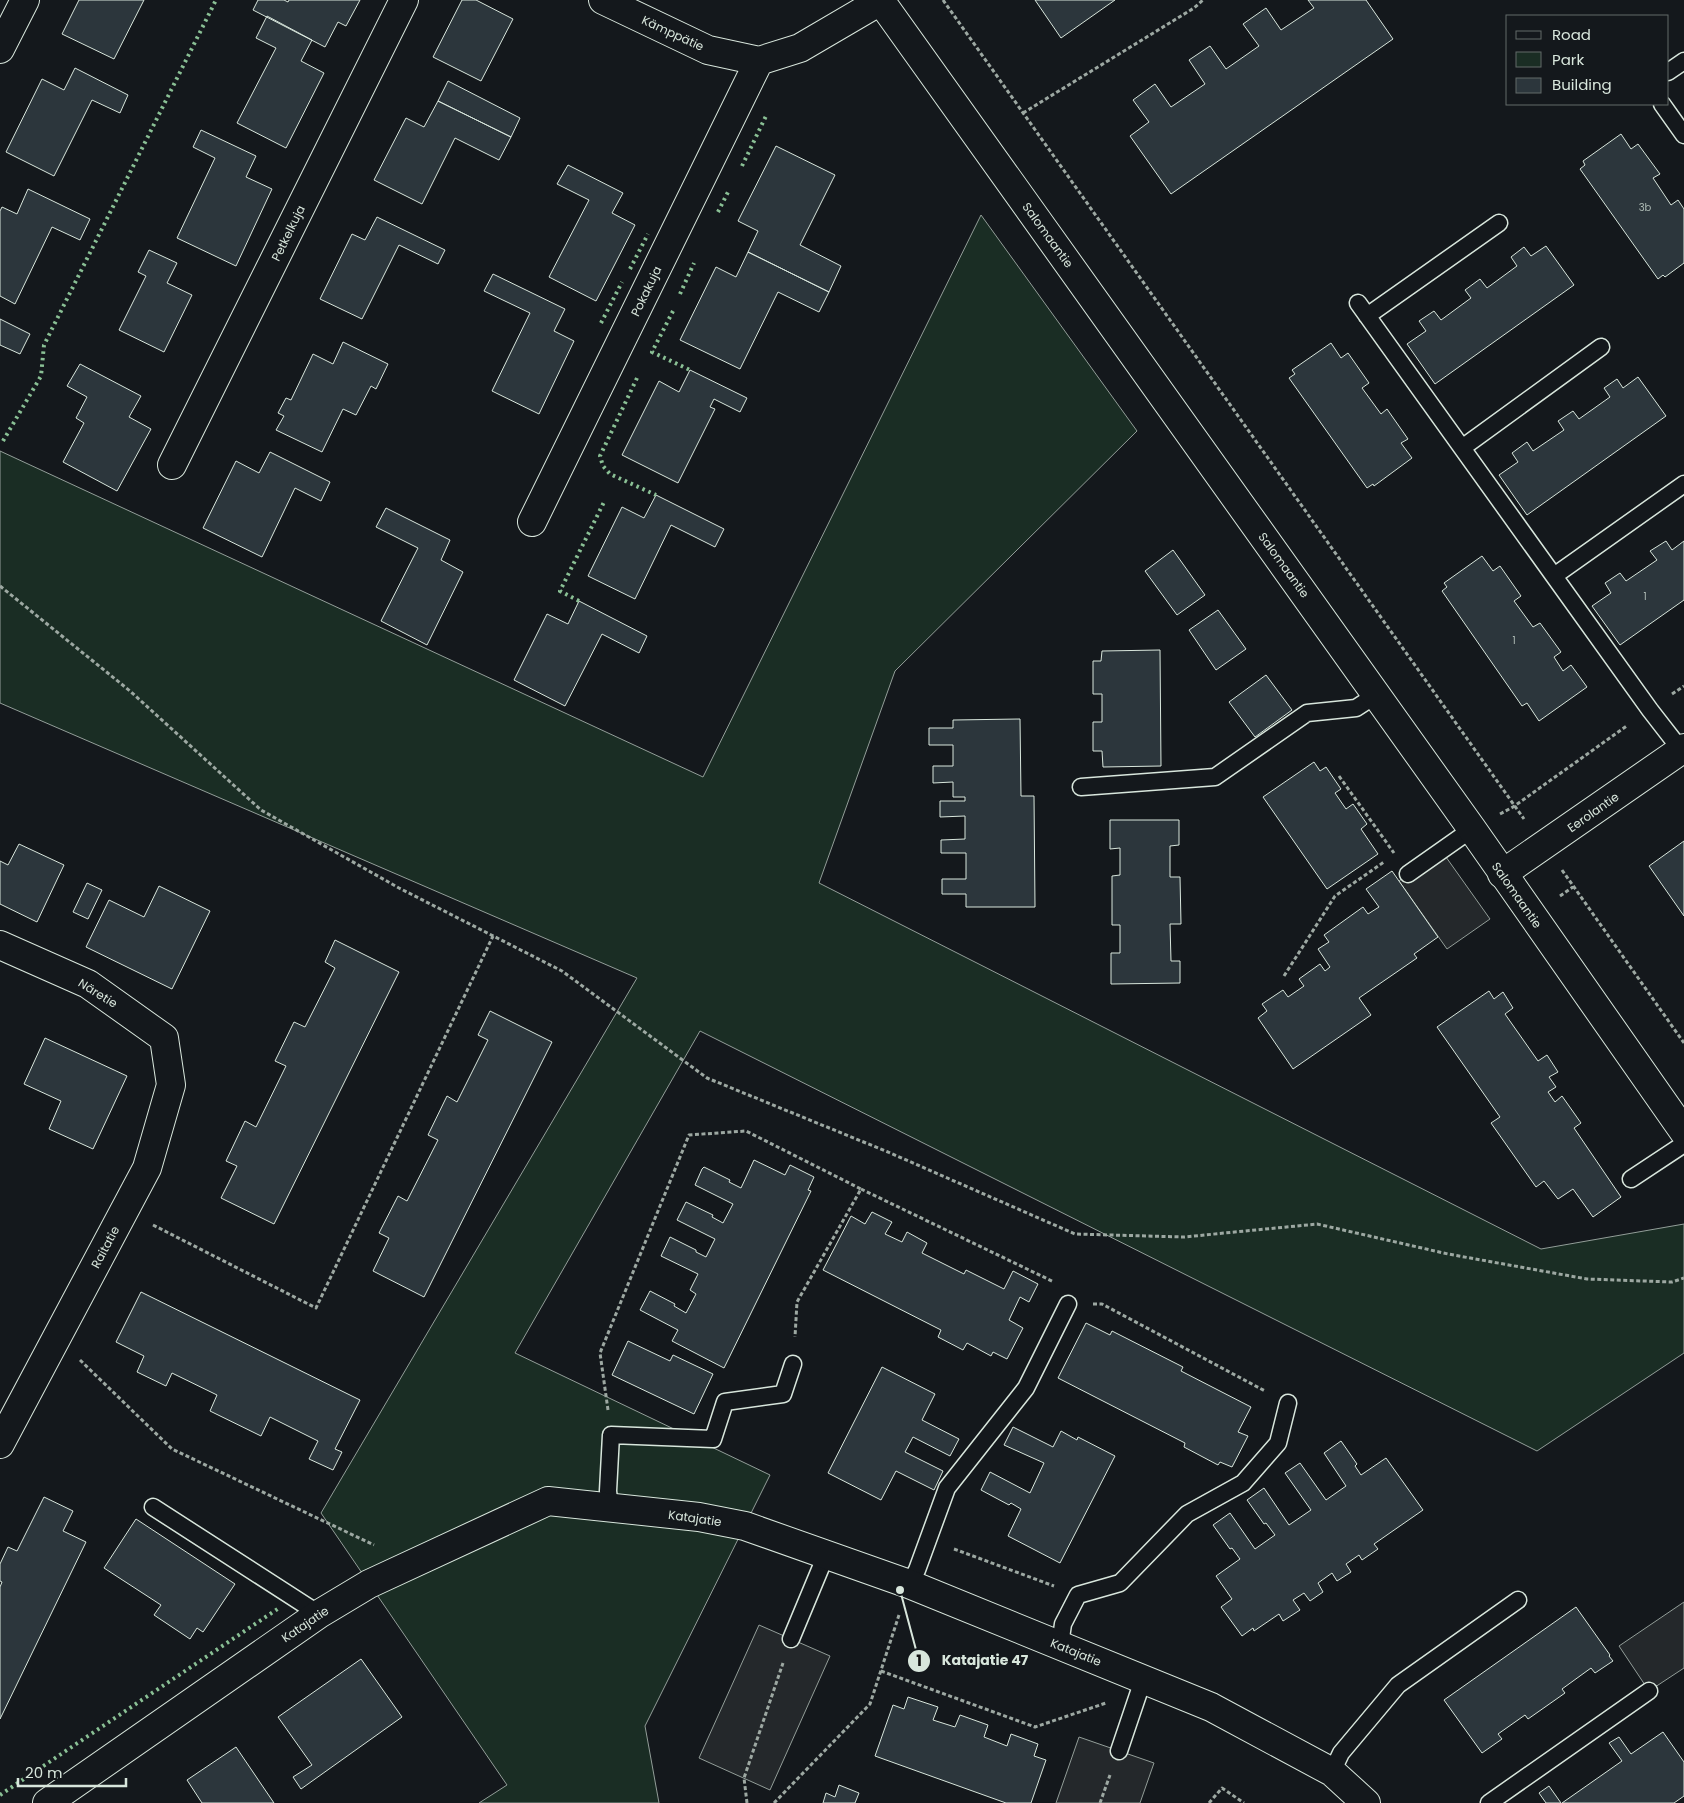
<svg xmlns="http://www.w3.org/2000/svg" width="1684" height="1803" viewBox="0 0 1684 1803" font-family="Poppins,sans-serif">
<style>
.green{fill:#1a2d24;stroke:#939e99}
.parking{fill:#24282b;stroke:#939e99}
.building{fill:#2c363c;stroke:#d8e6dc}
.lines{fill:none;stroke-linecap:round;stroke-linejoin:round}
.service-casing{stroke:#d8e6dc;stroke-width:19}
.minor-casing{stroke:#d8e6dc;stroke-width:30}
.tertiary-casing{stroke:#d8e6dc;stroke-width:30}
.path{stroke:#9da8a2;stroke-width:3;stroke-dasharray:4 2.5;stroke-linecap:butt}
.service{stroke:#14181c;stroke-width:16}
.minor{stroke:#14181c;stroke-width:28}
.tertiary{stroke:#14181c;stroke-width:28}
.hedge{stroke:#8ac095;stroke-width:4;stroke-dasharray:2.5 4;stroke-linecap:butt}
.labels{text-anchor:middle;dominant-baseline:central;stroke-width:4;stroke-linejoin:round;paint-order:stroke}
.number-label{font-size:10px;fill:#adbab4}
.street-label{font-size:12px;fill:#d8e6dc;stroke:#14181c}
.leader{fill:none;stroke:#d8e6dc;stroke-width:2}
.callout-dot{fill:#d8e6dc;stroke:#14181c;stroke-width:2}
.mark-label{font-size:15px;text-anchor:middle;font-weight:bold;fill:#111}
.callout-label{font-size:14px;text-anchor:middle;font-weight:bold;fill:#d8e6dc;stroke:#14181c;stroke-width:4;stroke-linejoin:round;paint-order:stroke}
</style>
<rect width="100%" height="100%" fill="#14181c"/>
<!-- green -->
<path class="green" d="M981,215l156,216 -242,240 -76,212 722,366 143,-25v129l-147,98 -837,-420 -185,322 255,122 -125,251 14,77h-180l28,-18 -186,-272 316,-535 -637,-275v-252l703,326z"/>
<!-- parking -->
<path class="parking" d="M1441,850l49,69 -43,30 -48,-68z
M1684,1602v66l-35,23 -30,-45z
M759,1625l71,31 -60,134 -71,-32z
M1079,1737l75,26 -14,40h-84z"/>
<!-- building -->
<path class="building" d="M79,0h65l-30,59 -52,-25z
M258,0h26l4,2 1,-2h71l-14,26 -8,-4 -13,25 -72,-37z
M462,0h14l37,19 -32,62 -48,-24z
M1035,0h80l-54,38z
M1308,0h58l27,39 -222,155 -41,-58 19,-14 -16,-22 22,-16 16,23 34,-23 -16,-24 21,-14 16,23 33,-23 -16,-22 23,-16 15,22 33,-22z
M267,16l45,24 -11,21 23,12 -38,75 -49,-25 39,-75 -20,-10z
M75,68l53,27 -8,18 -28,-13 -38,76 -48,-24 36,-73 22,11z
M448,81l72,37 -9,19 -73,-36z
M438,101l73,36 -12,23 -44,-22 -33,66 -48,-24 32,-62 18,9z
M201,130l55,26 -10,21 26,12 -36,77 -59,-28 38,-80 -22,-11z
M1621,134l10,15 7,-5 22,30 -7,4 18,27 7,-5 6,9v54l-19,14 -2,-2 -5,4 -78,-110 5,-4 -2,-4z
M776,146l59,29 -35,70 41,21 -12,26 -81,-40 10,-21 -20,-10z
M568,165l55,28 -11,20 23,12 -39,76 -47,-24 40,-77 -32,-16z
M28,189l62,30 -10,21 -28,-13 -37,77 -15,-8v-85l2,-4 15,7z
M377,217l68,33 -7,14 -39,-19 -37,74 -42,-20 32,-65 13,6z
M1546,246l28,39 -139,99 -28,-40 19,-13 -7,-10 15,-10 7,9 30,-22 -6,-8 15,-11 7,9 30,-22 -6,-9 13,-10 7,9z
M149,250l28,13 -10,20 25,12 -28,57 -45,-22 27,-54 -8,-4z
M748,252l81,40 -10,20 -41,-20 -38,77 -60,-29 36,-73 20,10z
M493,274l72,35 -11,22 20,10 -35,73 -47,-23 38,-78 -46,-22z
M0,319l30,15 -10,20 -20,-9z
M343,342l45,22 -12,25 -5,-3 -15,29 -13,-6 -21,43 -46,-22 8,-14 -6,-3 8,-15 5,2 22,-46 20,10z
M1331,343l10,15 7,-5 21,30 -7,5 19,26 6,-5 21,30 -7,4 11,15 -38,28 -1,-2 -6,4 -78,-110 6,-4 -3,-4z
M80,364l61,32 -12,21 22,12 -34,62 -54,-29 21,-39 -8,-5 11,-21 -20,-11z
M690,370l57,28 -7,14 -26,-13 -4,8 5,2 -37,74 -56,-28 37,-74 20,11z
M1638,377l28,39 -139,99 -28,-40 19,-13 -6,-9 15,-11 6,9 31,-21 -6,-9 15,-10 6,8 31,-22 -6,-9 13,-9 6,9z
M270,452l60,30 -9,19 -26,-13 -33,69 -59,-29 33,-67 23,12z
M656,495l68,34 -9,18 -44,-22 -36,74 -47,-23 34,-69 22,11z
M386,508l64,32 -9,20 22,12 -36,73 -46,-24 37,-73 -42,-21z
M1666,541l6,9 12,-9v59l-64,45 -28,-39 19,-13 -6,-10 15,-10 6,8 31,-21 -7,-9z
M1173,550l32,45 -28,20 -32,-44z
M1482,556l11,15 7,-5 21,30 -7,5 19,26 7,-4 21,29 -7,5 9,14 8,-6 16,22 -48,34 -12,-18 -5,3 -80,-115 5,-4 -3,-4z
M579,601l68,35 -8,17 -37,-19 -37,72 -51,-26 33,-66 21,10z
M1218,610l28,39 -30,21 -27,-40z
M1160,650l1,116 -58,1 -1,-16h-9v-29h9v-28h-9v-33h8l1,-10z
M1266,675l26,35 -37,27 -26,-35z
M1020,719l1,77h13l1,111h-69v-13h-24v-15h24v-26h-25v-13l24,-1v-23l-25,1v-16h25v-4h-12v-15l-20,1v-17h20v-21h-24v-17h24v-8z
M1314,762l6,9 6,-4 15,22 -6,4 11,16 7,-5 14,20 -6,5 17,25 -51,35 -64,-92z
M1110,820h69v25l-9,1v31h10l1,47h-11l1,37h9v22l-69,1v-31h9v-28h-8v-49l8,-1v-27l-10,1z
M1684,841v75l-35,-50z
M19,844l45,21 -27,57 -37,-18v-43l8,4z
M1392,871l46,66 -24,17 3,4 -58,40 12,17 -78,54 -35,-51 9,-7 -5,-7 21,-14 5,7 16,-11 -5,-7 21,-15 5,7 5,-4 -12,-18 11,-7 -5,-7 39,-28 5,7 11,-7 -13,-18z
M87,883l15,7 -14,29 -15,-7z
M159,886l51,25 -38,78 -86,-42 23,-47 35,17z
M335,940l64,32 -125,252 -53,-26 16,-32 -11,-5 19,-40 11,6 30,-61 -11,-5 19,-39 11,5 30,-59 -10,-6z
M1489,991l5,8 9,-7 10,16 -8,6 33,47 9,-6 11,17 -9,5 7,10 -8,5 7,10 7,-6 19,27 -7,5 47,69 -28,20 -20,-28 -15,10 -14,-18 -8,6 -45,-64 9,-6 -63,-90z
M490,1011l62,31 -128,255 -51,-26 16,-33 -10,-5 19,-37 9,5 31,-61 -10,-5 19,-39 10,6 31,-62 -10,-5z
M45,1038l82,38 -34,73 -44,-20 12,-28 -37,-17z
M754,1160l31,15 5,-10 24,12 -6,13 3,1 -87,177 -52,-27 6,-11 -38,-20 10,-19 25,13 -1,2 12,7 10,-19 -6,-4 8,-16 -37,-18 9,-19 26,13v2l10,5 9,-18 -38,-19 9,-18 27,13 -1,2 11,6 10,-19 -38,-19 7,-16 2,-2 26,13 -1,2 12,6z
M872,1212l20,10 -7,12 17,8 5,-10 20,11 -5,10 42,21 2,-4 38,19 9,-18 25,13 -9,18 -9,-5 -11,23 14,8 -16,31 -14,-7 -2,4 -24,-13 -4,7 -25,-13 3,-7 -118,-60 28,-54 14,8z
M141,1292l219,108 -25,49 7,3 -9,18 -24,-11 9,-18 -48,-24 -9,19 -51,-25 7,-16 -45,-22 -6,13 -29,-14 7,-16 -28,-14z
M1086,1323l24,12 2,-4 71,36 -2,4 70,36 -13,25 10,4 -16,31 -12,-5 -2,3 -34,-18 1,-4 -127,-65z
M628,1341l42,20 3,-6 40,19 -19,40 -82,-39z
M882,1367l53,27 -13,26 37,19 -9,17 -37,-19 -8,15 38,19 -9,19 -38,-19 -15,29 -53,-27z
M1013,1427l40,20 8,-16 16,9 1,-3 37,19 -55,107 -52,-27 13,-27 -10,-6 -2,2 -28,-15 9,-18 40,21 14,-30 -40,-18z
M1341,1441l16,23 -2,2 6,9 25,-17 37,52 -49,34 4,5 -16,11 -3,-5 -13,9 5,8 -14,9 -5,-8 -14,10 5,9 -13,9 -6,-8 -11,7 7,10 -17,11 -4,-7 -25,17 -1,-3 -11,8 -21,-29 11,-8 -16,-23 24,-17 -8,-11 -2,1 -17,-24 17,-12 25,36 20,-14 -9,-12 -2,1 -17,-24 17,-12 25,37 22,-15 -26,-37 15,-10 26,37 20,-14 -22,-33z
M44,1497l29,14 -10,20 23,11 -86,177v-132l2,-5 -2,-1v-17l8,-17 9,4z
M136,1519l99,65 -32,48 -6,-4 -7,11 -36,-24 7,-10 -57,-37z
M1576,1607l34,48 -1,1 4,5 -18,12 -4,-5 -29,21 3,4 -37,26 -3,-4 -27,19 4,5 -20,14 -38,-53z
M361,1659l41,58 -101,72 -8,-12 19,-12 -34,-48z
M908,1697l30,10 -5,13 22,7 5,-12 28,10 -4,12 23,9 4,-12 27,10 -4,12 12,4 -15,43h-25l-131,-47 18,-51 11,4z
M1663,1732l21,30v34l-10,7h-112l60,-42 -13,-18 10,-6 12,17z
M236,1747l38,56h-72l-15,-23z
M839,1785l20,8 -4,10h-32l3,-10 9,4z
M1549,1786l12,17h-15l-7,-10z"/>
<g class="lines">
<!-- service casing -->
<g class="service-casing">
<path id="service" d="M1668,72l16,-11
M1662,104l22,31
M1358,303l292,407 31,40
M1367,316l132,-93
M1462,448l139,-101
M1554,576l130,-92
M1081,787l134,-10 92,-64 49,-5 20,-13
M1408,874l64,-45
M1631,1179l53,-35
M153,1507l166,107
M610,1508l-2,-17 3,-56 102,4 12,-37 58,-8 10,-30
M909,1584l8,-14 30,-82 79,-100 42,-84
M791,1639l35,-84
M1060,1645l3,-21 15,-29 42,-12 67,-69 56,-31 35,-40 10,-40
M1119,1751l24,-71
M1332,1772l9,-19 57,-68 120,-85
M1489,1803l160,-112"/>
</g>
<!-- minor casing -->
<g class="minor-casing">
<path id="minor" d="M603,0l105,50 51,11 41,-13 82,-48
M880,0l592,829 212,303
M0,49l25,-49
M172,465l232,-465
M532,522l227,-461
M0,945l88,39 76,54 7,47 -24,83 -147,276
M47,1803l272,-189 50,-30 179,-83 151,16 46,9 164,58 302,123 121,65 34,31"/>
</g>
<!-- tertiary casing -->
<g class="tertiary-casing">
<path id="tertiary" d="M1502,874l182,-126"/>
</g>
<!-- path -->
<path class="path" d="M943,0l581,819
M1023,113l171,-105 9,-8
M0,586l130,105 131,119 138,78 163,83 145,107 181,74 187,82 109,3 133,-13 131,30 139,25 85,3 12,-4
M1672,694l12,-8
M1339,776l55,77
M1500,814l13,-7 115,-82
M1562,870l122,173
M1560,896l13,-9
M1284,976l51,-80 49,-34
M861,1189l193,93
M153,1225l163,83 177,-372
M1093,1304h9l163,87
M80,1360l92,89 202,96
M608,1410l-8,-57 89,-218 57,-4 115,58 -64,113 -2,35
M954,1549l100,37
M881,1671l154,56 71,-24
M747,1803l-3,-25 39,-115
M774,1803l96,-99 29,-89
M1100,1803l10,-28
M1209,1803l13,-15 22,15"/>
<!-- service -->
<use href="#service" class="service"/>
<!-- minor -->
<use href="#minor" class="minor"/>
<!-- tertiary -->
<use href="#tertiary" class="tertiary"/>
<!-- hedge -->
<path class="hedge" d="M742,166l24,-50
M718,212l11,-22
M630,269l18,-35
M680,294l14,-31
M673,311l-21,41 38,18
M601,323l21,-41
M637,378l-37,78 3,10 7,8 46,21
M3,441l38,-65 3,-31 172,-345
M579,601l-19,-10 44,-89
M0,1795l279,-187"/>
</g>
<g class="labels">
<!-- number labels -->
<g class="number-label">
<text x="1645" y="207">3b</text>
<text x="1645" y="596">1</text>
<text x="1514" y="640">1</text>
</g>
<!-- street labels -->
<g class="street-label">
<text transform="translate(673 33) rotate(25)">Kämppätie</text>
<text transform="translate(288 233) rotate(-64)">Petkelkuja</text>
<text transform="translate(1048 235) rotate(54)">Salomaantie</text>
<text transform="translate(646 291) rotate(-64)">Pokakuja</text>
<text transform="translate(1284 565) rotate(54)">Salomaantie</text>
<text transform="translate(1593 812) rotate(-35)">Eerolantie</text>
<text transform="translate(1517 895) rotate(55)">Salomaantie</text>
<text transform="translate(98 993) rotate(32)">Näretie</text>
<text transform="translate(105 1247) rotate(-62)">Raitatie</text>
<text transform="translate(695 1518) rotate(8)">Katajatie</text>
<text transform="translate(305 1624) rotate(-34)">Katajatie</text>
<text transform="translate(1076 1652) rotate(22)">Katajatie</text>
</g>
</g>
<!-- callouts -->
<path class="leader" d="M900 1590L919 1661"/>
<g class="callout-dot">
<circle cx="900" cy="1590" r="5"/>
<circle cx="919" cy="1661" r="12"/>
</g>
<g class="mark-label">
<text x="919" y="1666">1</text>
</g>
<g class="callout-label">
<text x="985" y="1665">Katajatie 47</text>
</g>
<!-- legend -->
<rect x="1506" y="15" width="162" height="90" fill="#14181c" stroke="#626a69"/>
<rect x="1516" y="31" width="25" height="8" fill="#14181c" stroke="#626a69"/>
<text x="1552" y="40" font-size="15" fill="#d8e6dc">Road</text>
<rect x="1516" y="52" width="25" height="15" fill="#1a2d24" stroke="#626a69"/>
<text x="1552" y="65" font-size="15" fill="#d8e6dc">Park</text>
<rect x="1516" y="78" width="25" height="15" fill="#2c363c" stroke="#626a69"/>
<text x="1552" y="90" font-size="15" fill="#d8e6dc">Building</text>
<!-- scale -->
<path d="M18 1778v8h108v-8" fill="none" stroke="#d8e6dc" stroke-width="2.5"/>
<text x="25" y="1778" font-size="15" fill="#d8e6dc" stroke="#14181c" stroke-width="4" paint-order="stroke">20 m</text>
</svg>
